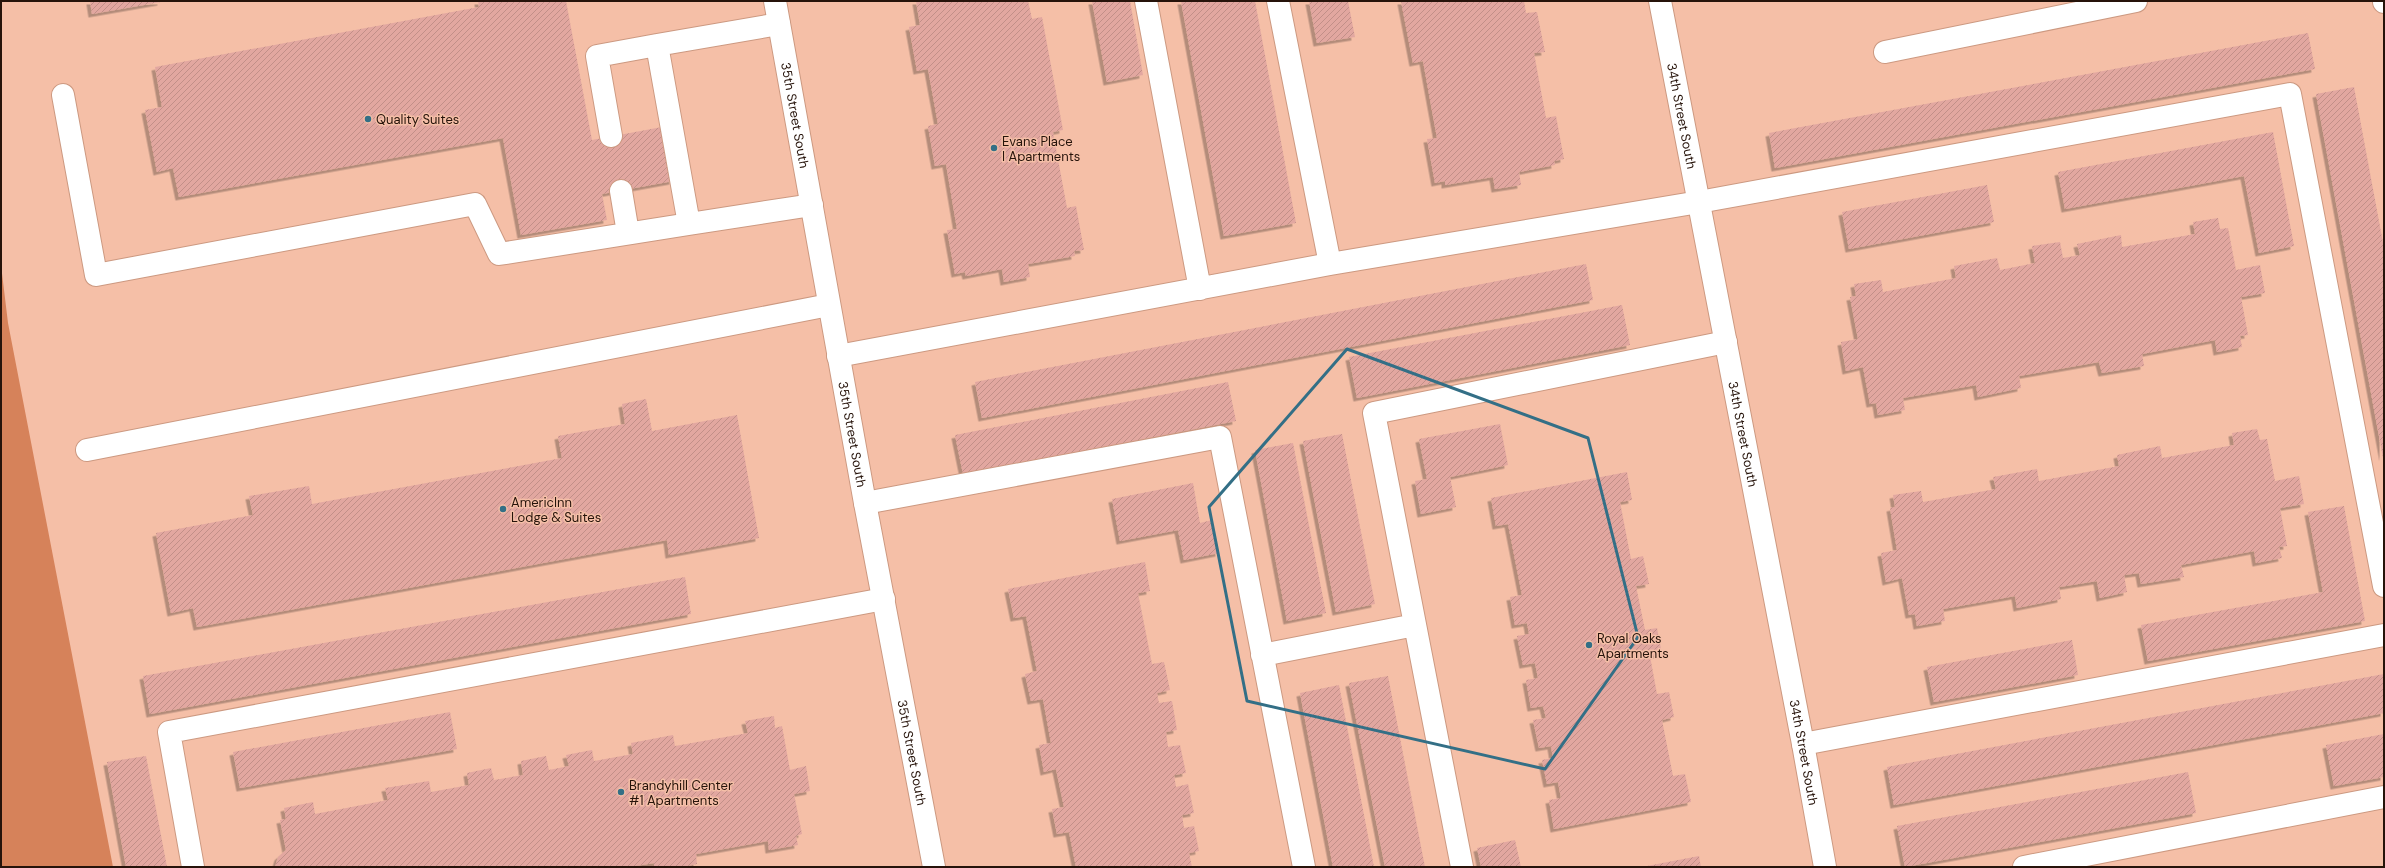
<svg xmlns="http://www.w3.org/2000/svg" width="2385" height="868" viewBox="0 0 2385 868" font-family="'DM Sans',sans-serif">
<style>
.grass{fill:#d6825a}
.building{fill:url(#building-hatch);filter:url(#shadow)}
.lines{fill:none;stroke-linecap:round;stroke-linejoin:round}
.service-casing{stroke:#cc9981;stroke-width:24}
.minor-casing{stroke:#cc9981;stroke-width:24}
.tertiary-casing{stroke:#cc9981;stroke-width:24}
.service{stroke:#fff;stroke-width:22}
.minor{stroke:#fff;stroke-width:22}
.tertiary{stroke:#fff;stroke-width:22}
.marked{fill:none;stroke:#336f86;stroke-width:3;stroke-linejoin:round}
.poi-dot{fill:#336f86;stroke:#f5bfa7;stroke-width:1.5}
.labels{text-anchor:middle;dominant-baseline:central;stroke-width:3;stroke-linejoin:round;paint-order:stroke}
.street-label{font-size:13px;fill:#26130a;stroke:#f5bfa7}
.poi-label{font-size:13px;fill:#26130a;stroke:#f5bfa7;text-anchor:start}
</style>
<defs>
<pattern id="building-hatch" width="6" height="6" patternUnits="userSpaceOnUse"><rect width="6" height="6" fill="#e2a7a0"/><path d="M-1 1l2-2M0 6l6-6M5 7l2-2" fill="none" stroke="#c28f88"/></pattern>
<filter id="shadow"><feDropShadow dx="-3.5" dy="3.5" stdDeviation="0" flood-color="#0004"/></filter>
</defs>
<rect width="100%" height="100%" fill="#f5bfa7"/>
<!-- grass -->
<path class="grass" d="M1,265l7,58 105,544h-112z"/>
<!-- building -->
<path class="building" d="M90,1h71v1l-69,12z
M478,1h88l26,139 70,-13 11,54 -71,13 5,26 -86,15 -18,-97 -324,59 -6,-29 -16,4 -12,-62 17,-3 -7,-40 324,-60z
M916,1h112l4,18 10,-2 21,113 -10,2 14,76 9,-2 8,44 -10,1 1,5 -47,8 2,13 -26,5 -2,-13 -36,7 -1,-4 -10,2 -8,-44 10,-1 -11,-65 -11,2 -7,-40 10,-2 -10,-55 -11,2 -8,-44 11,-2z
M1092,1h38l13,74 -36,7z
M1181,1h74l41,222 -72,13z
M1309,1h39l7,36 -38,6z
M1401,1h123l2,12 11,-1 8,40 -11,1 12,65 10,-2 8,43 -10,2 1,4 -36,7 2,13 -26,4 -2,-12 -48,8v-4l-10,2 -8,-44 10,-1 -14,-77 -10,2z
M2308,33l7,36 -540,99 -6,-35z
M2354,87l30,161 -1,210 -67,-364z
M2273,132l21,114 -35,7 -15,-77 -179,33 -7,-37z
M1987,185l7,37 -145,27 -7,-37z
M2218,218l2,11 8,-1 8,42 24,-5 5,28 -24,4 7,38 -8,1 2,11 -25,5 -2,-12 -73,14 2,12 -42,7 -3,-11 -80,14 2,12 -43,9 -2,-12 -73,13 2,12 -27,5 -2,-12 -6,1 -7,-37 -17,4 -5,-29 17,-3 -8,-42 6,-1 -2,-12 27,-4 2,12 73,-14 -2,-12 43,-8 3,12 35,-7 -3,-17 28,-4 3,16 17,-3 -3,-11 44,-9 1,12 73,-13 -2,-12z
M1586,264l7,36 -611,118 -7,-36z
M1622,305l8,40 -273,53 -8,-41z
M1228,382l8,39 -273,53 -8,-39z
M646,399l6,32 85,-16 22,123 -90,17 -2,-15 -470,87 -4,-19 -22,5 -15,-80 97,-18 -4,-19 60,-10 3,18 250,-46 -4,-22 67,-12 -3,-20z
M1500,424l8,41 -58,12 6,30 -35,7 -6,-33 12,-2 -8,-40z
M2257,429l3,11 7,-1 8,42 24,-5 5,28 -24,4 7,38 -8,1 3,11 -26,5 -2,-12 -73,14 3,12 -43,7 -2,-11 -15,2 3,17 -27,6 -3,-17 -38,6 2,12 -44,9 -2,-12 -72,13 2,12 -28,5 -2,-12 -6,1 -7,-37 -16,4 -5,-29 16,-3 -7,-42 5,-1 -2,-12 28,-4 2,11 73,-13 -3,-12 44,-8 2,12 80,-15 -2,-11 43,-9 2,12 72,-13 -2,-12z
M1342,434l33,170 -39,8 -33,-171z
M1293,443l33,170 -39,8 -32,-171z
M1627,472l5,28 -12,2 11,57 12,-3 6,28 -13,2 9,44 12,-2 5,26 -12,2 7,38 12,-2 5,25 -12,3 11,56 12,-2 6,28 -137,27 -5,-29 12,-2 -3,-16 -11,2 -5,-24 11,-2 -2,-12 -12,2 -6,-28 13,-2 -3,-12 -12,2 -5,-28 12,-2 -3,-15 -12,2 -6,-29 12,-2 -2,-11 -12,2 -5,-28 12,-2 -14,-71 -12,2 -5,-28z
M1193,483l7,40 12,-3 7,33 -35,7 -6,-30 -58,11 -8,-42z
M2344,506l21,115 -217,40 -7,-36 182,-33 -15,-80z
M1145,562l5,29 -12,2 14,71 12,-2 6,28 -13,3 2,10 13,-2 5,29 -11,2 2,15 12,-2 6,28 -12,2 2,12 12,-3 6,29 -12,2 2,13 10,-2 5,25 -10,2 3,14h-116l-7,-35 -12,2 -5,-25 12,-2 -8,-38 -12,3 -5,-27 12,-2 -8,-44 -12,2 -6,-27 12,-3 -11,-55 -12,2 -6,-29z
M685,577l6,37 -541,100 -7,-38z
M2072,640l6,35 -144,27 -7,-35z
M2384,674v39l-490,92 -7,-38z
M1388,676l37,191h-40l-36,-184z
M1339,685l35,182h-41l-33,-174z
M450,712l7,37 -217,39 -7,-36z
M774,716l1,12 7,-2 8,44 16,-4 4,25 -16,3 8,40 -6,2 2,9 -29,5 -1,-9 -72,13 1,10 -15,3h-28v-4l-25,4h-354l3,-10 8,-7 -6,-30 6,-1 -2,-11 29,-6 2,12 73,-14 -3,-12 44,-7 2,11 38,-7 -2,-12 24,-5 3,12 29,-5 -2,-14 25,-5 3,14 20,-4 -3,-11 26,-5 2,11 39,-7 -2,-11 42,-8 2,11 73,-13 -3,-12z
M2384,734v43l-50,9 -8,-41z
M146,756l21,111h-41l-19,-105z
M2188,772l8,41 -291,54 -8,-41z
M1515,840l6,27h-40l-4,-19z
M1699,856l2,11h-54v-1z"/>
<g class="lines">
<!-- service casing -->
<g class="service-casing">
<path id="service" d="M1146,1l54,288
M1278,1l52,263
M2384,1v1
M779,24l-122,21 32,179 123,-19
M1885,52l251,-51
M63,95l33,180 379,-71 24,50 190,-30
M611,136l-14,-80 60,-11
M621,191l7,42
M838,356l492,-92 369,-62 591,-108 94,492
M87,450l742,-145
M865,503l355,-66 84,430
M1262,655l153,-30
M1803,744l581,-109
M193,867l-24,-135 715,-133
M1462,867l-88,-454 352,-71
M2024,867l360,-70"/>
</g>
<!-- minor casing -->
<g class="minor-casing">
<g id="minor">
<path id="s1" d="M775,1l90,502 69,364"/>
</g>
</g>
<!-- tertiary casing -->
<g class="tertiary-casing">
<g id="tertiary">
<path id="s2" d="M1660,1l143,743 22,123"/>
</g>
</g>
<!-- service -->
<use href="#service" class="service"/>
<!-- minor -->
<use href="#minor" class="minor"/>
<!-- tertiary -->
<use href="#tertiary" class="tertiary"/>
</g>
<!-- marked area -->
<path class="marked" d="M1347,349l241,89 50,199 -93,132 -298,-68 -38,-194z"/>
<!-- markers -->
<g class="poi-dot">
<circle cx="368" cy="119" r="4"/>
<circle cx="994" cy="148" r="4"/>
<circle cx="503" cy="509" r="4"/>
<circle cx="1589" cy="645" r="4"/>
<circle cx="621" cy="792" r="4"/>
</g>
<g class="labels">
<!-- street labels -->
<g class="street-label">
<text stroke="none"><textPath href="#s1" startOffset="116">35th Street South</textPath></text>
<text stroke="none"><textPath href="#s2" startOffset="117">34th Street South</textPath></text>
<text stroke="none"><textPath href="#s1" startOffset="440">35th Street South</textPath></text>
<text stroke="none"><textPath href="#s2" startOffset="441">34th Street South</textPath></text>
<text stroke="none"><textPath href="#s2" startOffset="765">34th Street South</textPath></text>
<text stroke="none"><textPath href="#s1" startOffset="764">35th Street South</textPath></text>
</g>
<!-- poi labels -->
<g class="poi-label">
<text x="376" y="119">Quality Suites</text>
<text x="1002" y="141">Evans Place<tspan x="1002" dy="15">I Apartments</tspan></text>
<text x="511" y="502">AmericInn<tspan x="511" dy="15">Lodge &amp; Suites</tspan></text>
<text x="1597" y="638">Royal Oaks<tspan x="1597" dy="15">Apartments</tspan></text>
<text x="629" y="785">Brandyhill Center<tspan x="629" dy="15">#1 Apartments</tspan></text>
</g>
</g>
<!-- border -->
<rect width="2385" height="868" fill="none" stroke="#26130a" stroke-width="4"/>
</svg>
